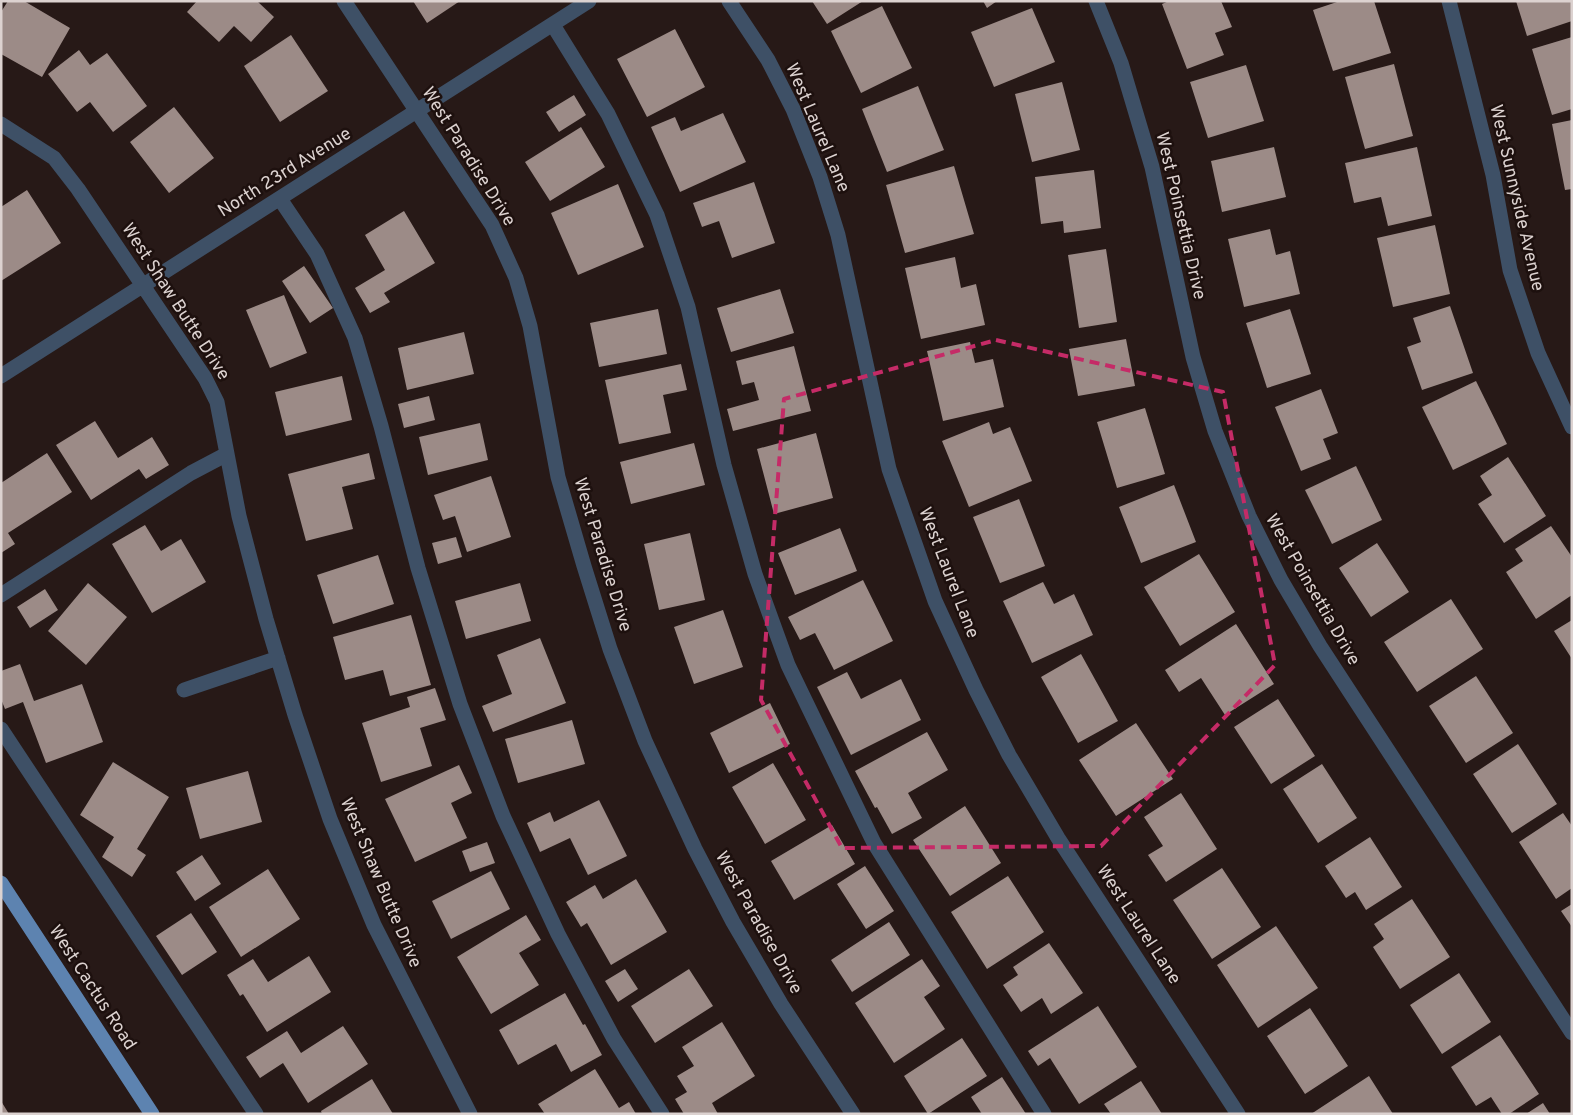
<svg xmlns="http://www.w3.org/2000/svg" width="1573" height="1115" viewBox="0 0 1573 1115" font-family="Overpass,sans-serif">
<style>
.building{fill:#9c8b87}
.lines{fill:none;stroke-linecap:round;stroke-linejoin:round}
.minor{stroke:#3e5066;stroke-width:15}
.major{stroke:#5d83b0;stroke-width:15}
.marked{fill:none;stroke:#c52b67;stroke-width:4;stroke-dasharray:10 6;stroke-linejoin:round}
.labels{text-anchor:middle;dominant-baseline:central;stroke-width:5;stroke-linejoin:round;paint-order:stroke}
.street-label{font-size:18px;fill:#dcd2d0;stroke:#1d100e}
</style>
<rect width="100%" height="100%" fill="#271917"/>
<!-- building -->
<path class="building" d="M8,1h16l46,27 -28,49 -41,-23v-42z
M197,1h60l17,16 -23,25 -17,-16 -15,16 -32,-30z
M413,1h47l-33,22z
M812,1h51l-36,23z
M983,1h14l-10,7z
M1169,1h52l11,26 -17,6 9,22 -37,14 -25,-65z
M1340,1h34l17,52 -58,18 -20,-61z
M1516,1h56v20l-45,15z
M882,6l30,62 -51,25 -30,-62z
M1032,8l23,54 -61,25 -23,-55z
M675,29l30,58 -58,30 -30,-58z
M291,35l37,56 -48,31 -36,-56z
M1572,37v72l-20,6 -20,-66z
M79,50l11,15 17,-12 40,53 -34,26 -23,-30 -13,10 -29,-38z
M1394,64l19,72 -48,13 -20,-72z
M1246,65l18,56 -56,17 -18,-56z
M1062,82l18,68 -48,12 -17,-68z
M918,86l26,64 -57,22 -25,-63z
M574,95l12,20 -27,17 -13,-20z
M174,107l40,51 -45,35 -39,-51z
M723,113l23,49 -66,30 -29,-65 24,-10 6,14z
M1572,120v69l-7,1 -13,-66z
M581,127l24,40 -55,34 -25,-39z
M1274,147l12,50 -64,15 -11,-51z
M1417,147l15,69 -44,10 -7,-29 -27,6 -9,-40z
M954,166l20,68 -69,19 -19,-68z
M1094,170l7,58 -37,5 -1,-12 -22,3 -6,-47z
M754,182l21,61 -43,15 -13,-37 -17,6 -9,-24z
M618,184l26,63 -66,28 -27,-62z
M27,190l34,53 -60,38v-74z
M404,211l31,52 -51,30 6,9 -20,11 -15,-25 30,-18 -20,-35z
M1435,225l15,69 -57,13 -16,-69z
M1270,229l6,26 14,-4 10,43 -56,13 -16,-68z
M1106,249l11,73 -38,6 -11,-73z
M955,257l6,31 15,-4 9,41 -64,14 -16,-71z
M304,266l29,42 -23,15 -28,-42z
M780,289l14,44 -63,19 -14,-44z
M284,295l23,58 -37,15 -24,-58z
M1450,306l23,67 -51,17 -15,-43 14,-5 -8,-24z
M658,309l9,45 -68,13 -9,-44z
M1290,309l21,65 -44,14 -21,-65z
M464,332l10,42 -67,16 -9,-42z
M1126,339l9,47 -57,10 -9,-47z
M970,342l5,21 18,-4 11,48 -61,14 -16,-70z
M794,346l17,65 -78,20 -6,-22 32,-9 -5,-18 -12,3 -6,-24z
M681,364l6,26 -24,5 8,38 -52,11 -14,-64z
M342,376l10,44 -66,16 -11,-44z
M1476,381l31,63 -54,26 -31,-63z
M1321,389l17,44 -15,6 8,20 -30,12 -26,-64z
M429,396l6,24 -31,8 -6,-24z
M1145,408l20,66 -48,14 -20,-66z
M95,421l23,37 34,-21 17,28 -23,14 -7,-10 -48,31 -35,-55z
M989,422l4,12 17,-7 22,54 -63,26 -27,-66z
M480,423l8,37 -60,15 -9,-38z
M816,433l17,65 -59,16 -17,-65z
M694,443l11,42 -74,19 -11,-42z
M47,453l25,39 -64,41 7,11 -14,9v-70z
M369,453l6,26 -33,8 11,42 -47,12 -18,-67z
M1508,457l38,59 -42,27 -26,-39 14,-9 -12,-19z
M1356,466l26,54 -50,24 -27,-54z
M491,476l20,61 -44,15 -12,-36 -12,4 -9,-25z
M1174,485l22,57 -55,21 -22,-56z
M1019,499l26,67 -45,17 -27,-66z
M145,525l16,26 20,-12 25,43 -54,31 -40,-69z
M1551,526l21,31v38l-36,24 -30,-47 17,-11 -8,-12z
M840,528l17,43 -62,24 -17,-42z
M690,533l15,67 -46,10 -15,-66z
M456,537l6,20 -24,7 -6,-21z
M1377,543l32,49 -38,25 -32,-49z
M1199,554l36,58 -55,34 -36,-59z
M378,555l16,49 -61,20 -16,-49z
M863,580l30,61 -59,29 -19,-37 -15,7 -12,-23z
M1043,582l11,22 20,-10 19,41 -61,28 -29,-62z
M88,583l39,34 -41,48 -38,-34z
M520,583l11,38 -65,18 -11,-38z
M45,589l13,21 -28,18 -13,-21z
M1451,599l32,50 -66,43 -33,-50z
M723,610l20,57 -49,17 -20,-57z
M411,615l20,70 -41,11 -7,-26 -38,10 -12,-43z
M1572,620v39l-18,-28z
M1236,624l38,60 -49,31 -24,-37 -22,14 -14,-22z
M540,638l26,65 -73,29 -11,-26 30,-12 -15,-39z
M1081,654l37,67 -40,22 -37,-66z
M20,664l14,37 48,-17 21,58 -57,21 -23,-61 -18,7 -4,-10v-28z
M847,672l14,27 40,-20 20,41 -70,35 -34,-68z
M1476,676l37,57 -47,30 -37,-57z
M435,688l11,32 -26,8 12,38 -51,16 -19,-59 48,-16 -3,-10z
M1278,699l37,57 -44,28 -37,-57z
M770,703l20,41 -61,29 -19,-40z
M572,720l13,44 -67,19 -13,-44z
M1136,723l37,56 -57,37 -37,-56z
M927,732l21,38 -40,23 14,25 -30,16 -15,-27 -2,1 -20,-37z
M1518,744l39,60 -45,29 -39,-59z
M113,762l56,35 -32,52 9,6 -14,22 -30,-20 12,-20 -34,-22z
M773,763l33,57 -41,24 -33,-57z
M1322,764l35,54 -39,25 -35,-54z
M459,765l13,28 -21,10 16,35 -52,24 -30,-63z
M248,771l14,51 -62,17 -14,-51z
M1181,793l36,56 -51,33 -18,-27 15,-9 -19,-29z
M599,800l28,56 -39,19 -18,-37 -30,14 -13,-29 23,-11 4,10z
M965,806l36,57 -51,33 -37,-56z
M1563,813l9,13v62l-16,11 -37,-57z
M832,825l23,39 -61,36 -23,-39z
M1370,837l32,50 -36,23 -11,-18 -9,6 -21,-32z
M487,842l8,21 -25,9 -8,-21z
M202,855l19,29 -26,17 -19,-29z
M865,866l29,45 -28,18 -29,-45z
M1222,868l39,59 -49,32 -39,-59z
M268,869l32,50 -59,38 -32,-50z
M491,871l19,38 -59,30 -19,-38z
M1008,876l36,56 -57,37 -36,-57z
M636,879l31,53 -56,33 -24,-42 -6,4 -15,-25 29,-17 8,14z
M1412,899l38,58 -50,32 -27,-42 11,-8 -10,-15z
M1572,904v23l-11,-16z
M191,913l26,39 -35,23 -26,-39z
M526,915l15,25 -22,13 20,32 -48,29 -34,-57z
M889,922l21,33 -58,37 -21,-32z
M1276,926l42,62 -60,40 -41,-63z
M1049,943l34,50 -32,21 -9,-16 -21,14 -18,-27 15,-10 -5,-8z
M309,956l22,36 -64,40 -24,-38 -3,2 -13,-21 26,-16 15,23z
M922,959l18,27 -16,11 21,32 -51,34 -39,-60z
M625,969l13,20 -20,13 -13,-21z
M689,969l24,37 -58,37 -24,-37z
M1459,973l32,49 -49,32 -32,-49z
M565,993l18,32 2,-1 17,31 -31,17 -15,-28 -38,21 -19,-35z
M1098,1006l39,61 -58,37 -29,-46 -12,8 -10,-15z
M1310,1008l38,58 -43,28 -38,-58z
M722,1022l33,54 -43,27 6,11h-34l-9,-15 12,-7 -10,-16 17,-10 -12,-19z
M343,1026l25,38 -60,39 -25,-40 -23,15 -14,-21 41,-26 14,22z
M1500,1035l39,59 -30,20h-7l-11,-17 -15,9 -25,-39z
M962,1038l25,38 -59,38 -24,-38z
M595,1069l24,39 10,-6 7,12h-91l-7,-10z
M1369,1076l24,38h-82z
M1002,1077l24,37h-44l-11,-17z
M372,1079l21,35h-71l-1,-3z
M1141,1081l21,33h-51l-7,-10z
M1,1101l8,13h-8z
M1543,1103l7,11h-24z"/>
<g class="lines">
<!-- minor -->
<path class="minor" d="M344,1l148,224 24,53 14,48 28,151 26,89 26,83 35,92 50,108 38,73 48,82 72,110
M729,1l39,59 25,49 27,68 18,58 51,234 46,132 41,89 33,65 49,83 180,276
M1096,1l25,62 31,104 41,190 22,74 34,85 32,64 39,66 252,387
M1449,1l44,174 17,95 28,83 34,74
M553,25l55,89 49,101 31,92 36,158 31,109 33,91 86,178 170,271
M1,124l53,34 24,31 127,189 12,24 22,114 27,103 29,96 35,104 44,106 96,189
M280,199l37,55 38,84 26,88 37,142 42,136 43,112 55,118 56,105 48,75
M1,376l588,-375
M1,595l190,-122 36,-19
M184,690l94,-32
M1,729l255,385"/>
<!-- major -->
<path class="major" d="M1,883l151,231"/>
</g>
<!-- marked area -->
<path class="marked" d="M996,340l227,52 52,273 -174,181 -259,2 -81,-148 23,-301z"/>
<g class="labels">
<!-- street labels -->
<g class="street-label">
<text transform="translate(817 128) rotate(67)">West Laurel Lane</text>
<text transform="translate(468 157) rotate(58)">West Paradise Drive</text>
<text transform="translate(285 173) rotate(-32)">North 23rd Avenue</text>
<text transform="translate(1516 198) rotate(77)">West Sunnyside Avenue</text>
<text transform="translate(1180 216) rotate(77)">West Poinsettia Drive</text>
<text transform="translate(175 302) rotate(57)">West Shaw Butte Drive</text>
<text transform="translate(602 555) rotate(73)">West Paradise Drive</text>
<text transform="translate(948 573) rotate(69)">West Laurel Lane</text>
<text transform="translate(1312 590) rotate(60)">West Poinsettia Drive</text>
<text transform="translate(380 883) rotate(67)">West Shaw Butte Drive</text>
<text transform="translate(758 923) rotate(61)">West Paradise Drive</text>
<text transform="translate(1138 925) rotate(57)">West Laurel Lane</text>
<text transform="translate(92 988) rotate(57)">West Cactus Road</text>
</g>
</g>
<!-- border -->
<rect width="1573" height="1115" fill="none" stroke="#dcd2d0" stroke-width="5"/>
</svg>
